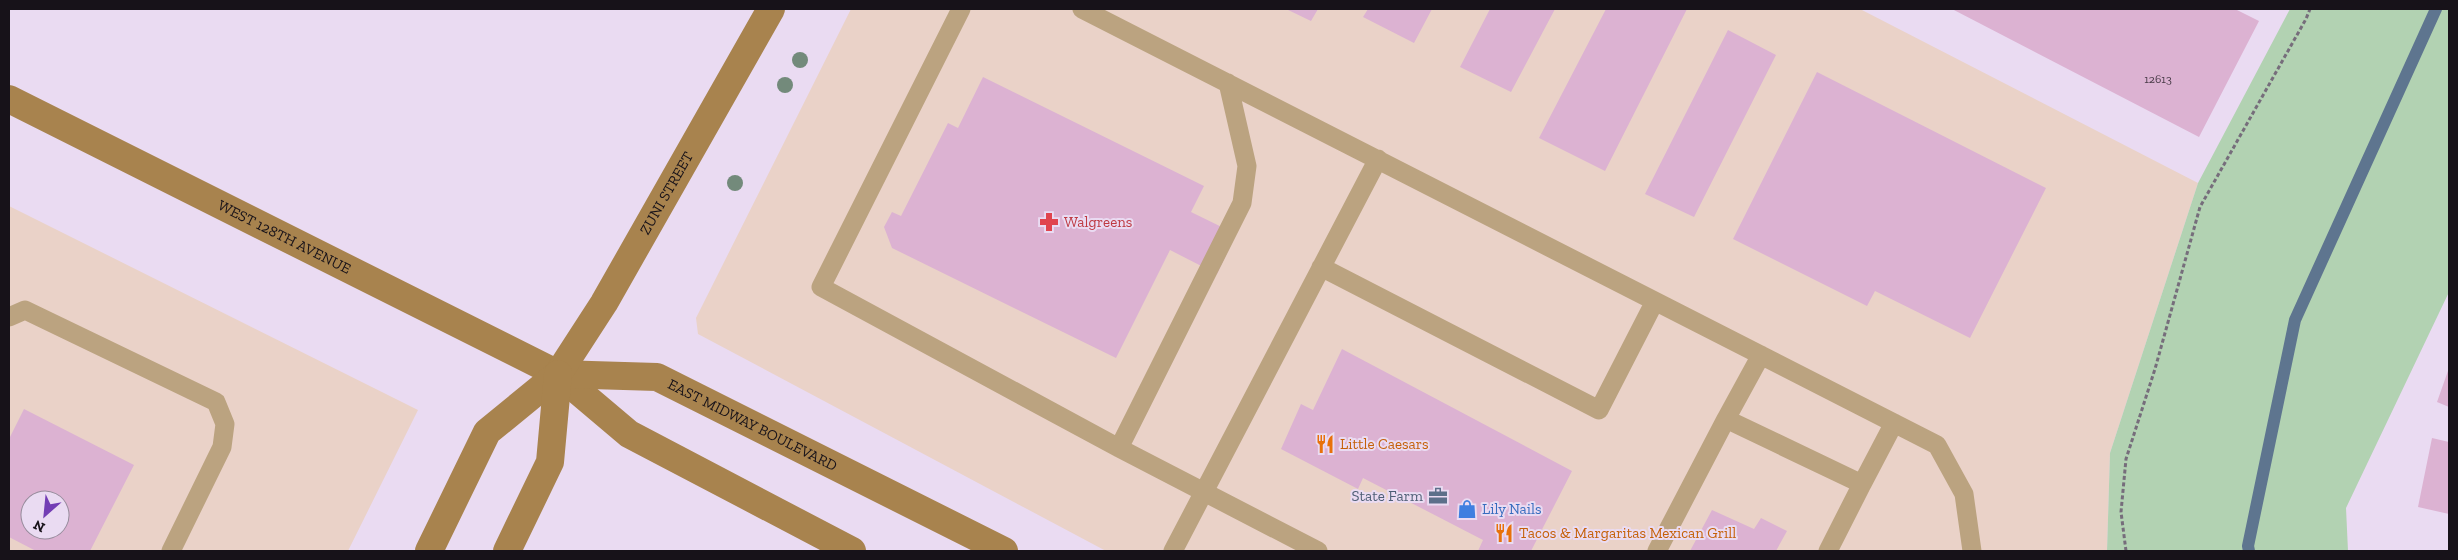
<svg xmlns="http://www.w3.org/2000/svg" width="2458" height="560" viewBox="0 0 2458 560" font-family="'Zilla Slab',serif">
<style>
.commercial{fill:#ead2c8;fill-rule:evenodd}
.green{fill:#b2d2b2}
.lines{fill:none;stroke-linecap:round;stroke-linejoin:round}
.stream{stroke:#5e758f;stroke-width:12}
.building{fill:#dcb2d2;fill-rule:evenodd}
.path{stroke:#766d7b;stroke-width:3;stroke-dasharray:4 2.5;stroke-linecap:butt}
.lane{stroke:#bba380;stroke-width:19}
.secondary{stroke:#a8834e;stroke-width:28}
.tree{fill:#738a7b}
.labels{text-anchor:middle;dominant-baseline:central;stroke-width:4;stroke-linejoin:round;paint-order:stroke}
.number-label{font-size:12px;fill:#483a47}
.street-label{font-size:15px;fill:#171219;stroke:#eadbf2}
.health-label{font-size:15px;fill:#be3a42;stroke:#eadbf2;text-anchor:start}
.food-label{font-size:15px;fill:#c56008;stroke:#eadbf2;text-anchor:start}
.service-label{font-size:15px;fill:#4e5e75;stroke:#eadbf2;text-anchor:end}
.shop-label{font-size:15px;fill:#366cbe;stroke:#eadbf2;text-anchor:start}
</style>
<rect width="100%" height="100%" fill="#eadbf2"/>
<!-- commercial -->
<path class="commercial" d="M851,9h1009l338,174 -88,270 -3,98h-1001l-408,-217 -2,-16z
M9,206l409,204 -70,141h-339zM30,500h30v30h-30z"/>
<!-- green -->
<path class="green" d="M2290,9h159v283l-103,216 2,43h-241l3,-98 88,-270z"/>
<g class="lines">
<!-- stream -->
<path class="stream" d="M2249,551l-1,-5 47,-226 141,-311"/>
</g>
<!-- building -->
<path class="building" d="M1286,9h32l-7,12z
M1368,9h64l-18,34 -51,-26z
M1490,9h65l-44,83 -51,-25z
M1606,9h81l-82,162 -66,-33z
M1952,9h283l24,12 -60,116z
M1728,30l48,25 -82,162 -49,-23z
M1817,72l229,116 -76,150 -95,-47 -8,15 -134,-67z
M983,77l221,109 -13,26 45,22 -19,40 -47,-24 -54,108 -224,-110 -8,-21 8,-15 9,4 47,-93 10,5z
M1342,349l230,122 -41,80h-53l5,-11 -120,-62 -5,11 -77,-40 20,-45 12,6z
M2449,368v39l-12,-5z
M24,409l110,56 -44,86h-54l-27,-14v-98zM30,500h30v30h-30z
M2432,438l17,4v72l-31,-7z
M1712,510l42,19 7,-11 26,13 -11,20h-86z"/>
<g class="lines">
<!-- path -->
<path class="path" d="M2126,551l-5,-39 5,-53 29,-90 45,-162 106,-188 4,-10"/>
<!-- lane -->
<path class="lane" d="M961,9l-140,278 298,161 199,103
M1082,9l855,436 27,49 8,57
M1321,267l278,143 55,-107
M9,317l16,-7 191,92 9,22 -3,23 -51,104
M1726,419l35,-64
M1119,448l123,-245 5,-37 -19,-83
M1862,484l32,-61
M1173,551l205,-392
M1657,551l69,-132 136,65 -34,67"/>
<!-- secondary -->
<g class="secondary">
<path id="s1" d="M9,99l549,275 71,60 223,117"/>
<path id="s2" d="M558,374l99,3 347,174"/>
<path id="s3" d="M429,551l58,-119 71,-58 46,-71 167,-294"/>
<path d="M507,551l43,-89 8,-88"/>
</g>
</g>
<!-- trees -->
<g class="tree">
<circle cx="800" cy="60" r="8"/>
<circle cx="785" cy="85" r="8"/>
<circle cx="735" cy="183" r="8"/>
</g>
<!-- icons -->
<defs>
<g id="pharmacy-bare" transform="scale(1.5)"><path d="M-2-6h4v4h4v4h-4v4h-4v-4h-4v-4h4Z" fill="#e0444e" stroke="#eadbf2" stroke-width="2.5" paint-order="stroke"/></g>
<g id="restaurant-bare" transform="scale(1.5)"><path d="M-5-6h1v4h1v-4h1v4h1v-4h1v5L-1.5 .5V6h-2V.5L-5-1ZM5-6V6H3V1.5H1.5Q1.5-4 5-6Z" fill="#e8710a" stroke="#eadbf2" stroke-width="2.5" paint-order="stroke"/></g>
<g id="office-bare" transform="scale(1.5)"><path d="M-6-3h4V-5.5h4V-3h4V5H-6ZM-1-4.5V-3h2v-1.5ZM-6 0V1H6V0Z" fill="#5c6f8a" stroke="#eadbf2" stroke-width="2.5" paint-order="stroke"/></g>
<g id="shop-bare" transform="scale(1.5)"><path d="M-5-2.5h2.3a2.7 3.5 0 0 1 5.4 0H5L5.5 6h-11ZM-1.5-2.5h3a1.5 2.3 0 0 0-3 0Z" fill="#3f7fe0" stroke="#eadbf2" stroke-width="2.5" paint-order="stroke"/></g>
</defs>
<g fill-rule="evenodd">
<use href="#pharmacy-bare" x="1049" y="222"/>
<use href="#restaurant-bare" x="1325" y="444"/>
<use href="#office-bare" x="1438" y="496"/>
<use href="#shop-bare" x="1467" y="509"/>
<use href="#restaurant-bare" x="1504" y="533"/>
</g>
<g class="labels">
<!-- number labels -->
<g class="number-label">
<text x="2158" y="79">12613</text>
</g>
<!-- street labels -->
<g class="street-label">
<text stroke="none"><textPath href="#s3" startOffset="435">ZUNI STREET</textPath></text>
<text stroke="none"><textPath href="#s1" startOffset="308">WEST 128TH AVENUE</textPath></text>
<text stroke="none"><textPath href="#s2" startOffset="206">EAST MIDWAY BOULEVARD</textPath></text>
</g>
<!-- health labels -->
<g class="health-label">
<text x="1064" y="222">Walgreens</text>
</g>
<!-- food labels -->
<g class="food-label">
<text x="1340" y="444">Little Caesars</text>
<text x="1519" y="533">Tacos &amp; Margaritas Mexican Grill</text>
</g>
<!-- service labels -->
<g class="service-label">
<text x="1423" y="496">State Farm</text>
</g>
<!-- shop labels -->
<g class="shop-label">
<text x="1482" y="509">Lily Nails</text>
</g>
</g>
<!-- border -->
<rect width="2458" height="560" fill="none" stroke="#171219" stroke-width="20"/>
<!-- north arrow -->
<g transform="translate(45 515) rotate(207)"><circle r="24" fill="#eadbf2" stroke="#968b9b"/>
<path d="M0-4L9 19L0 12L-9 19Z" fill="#733db4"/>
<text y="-8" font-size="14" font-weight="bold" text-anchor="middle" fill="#171219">N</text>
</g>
</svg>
